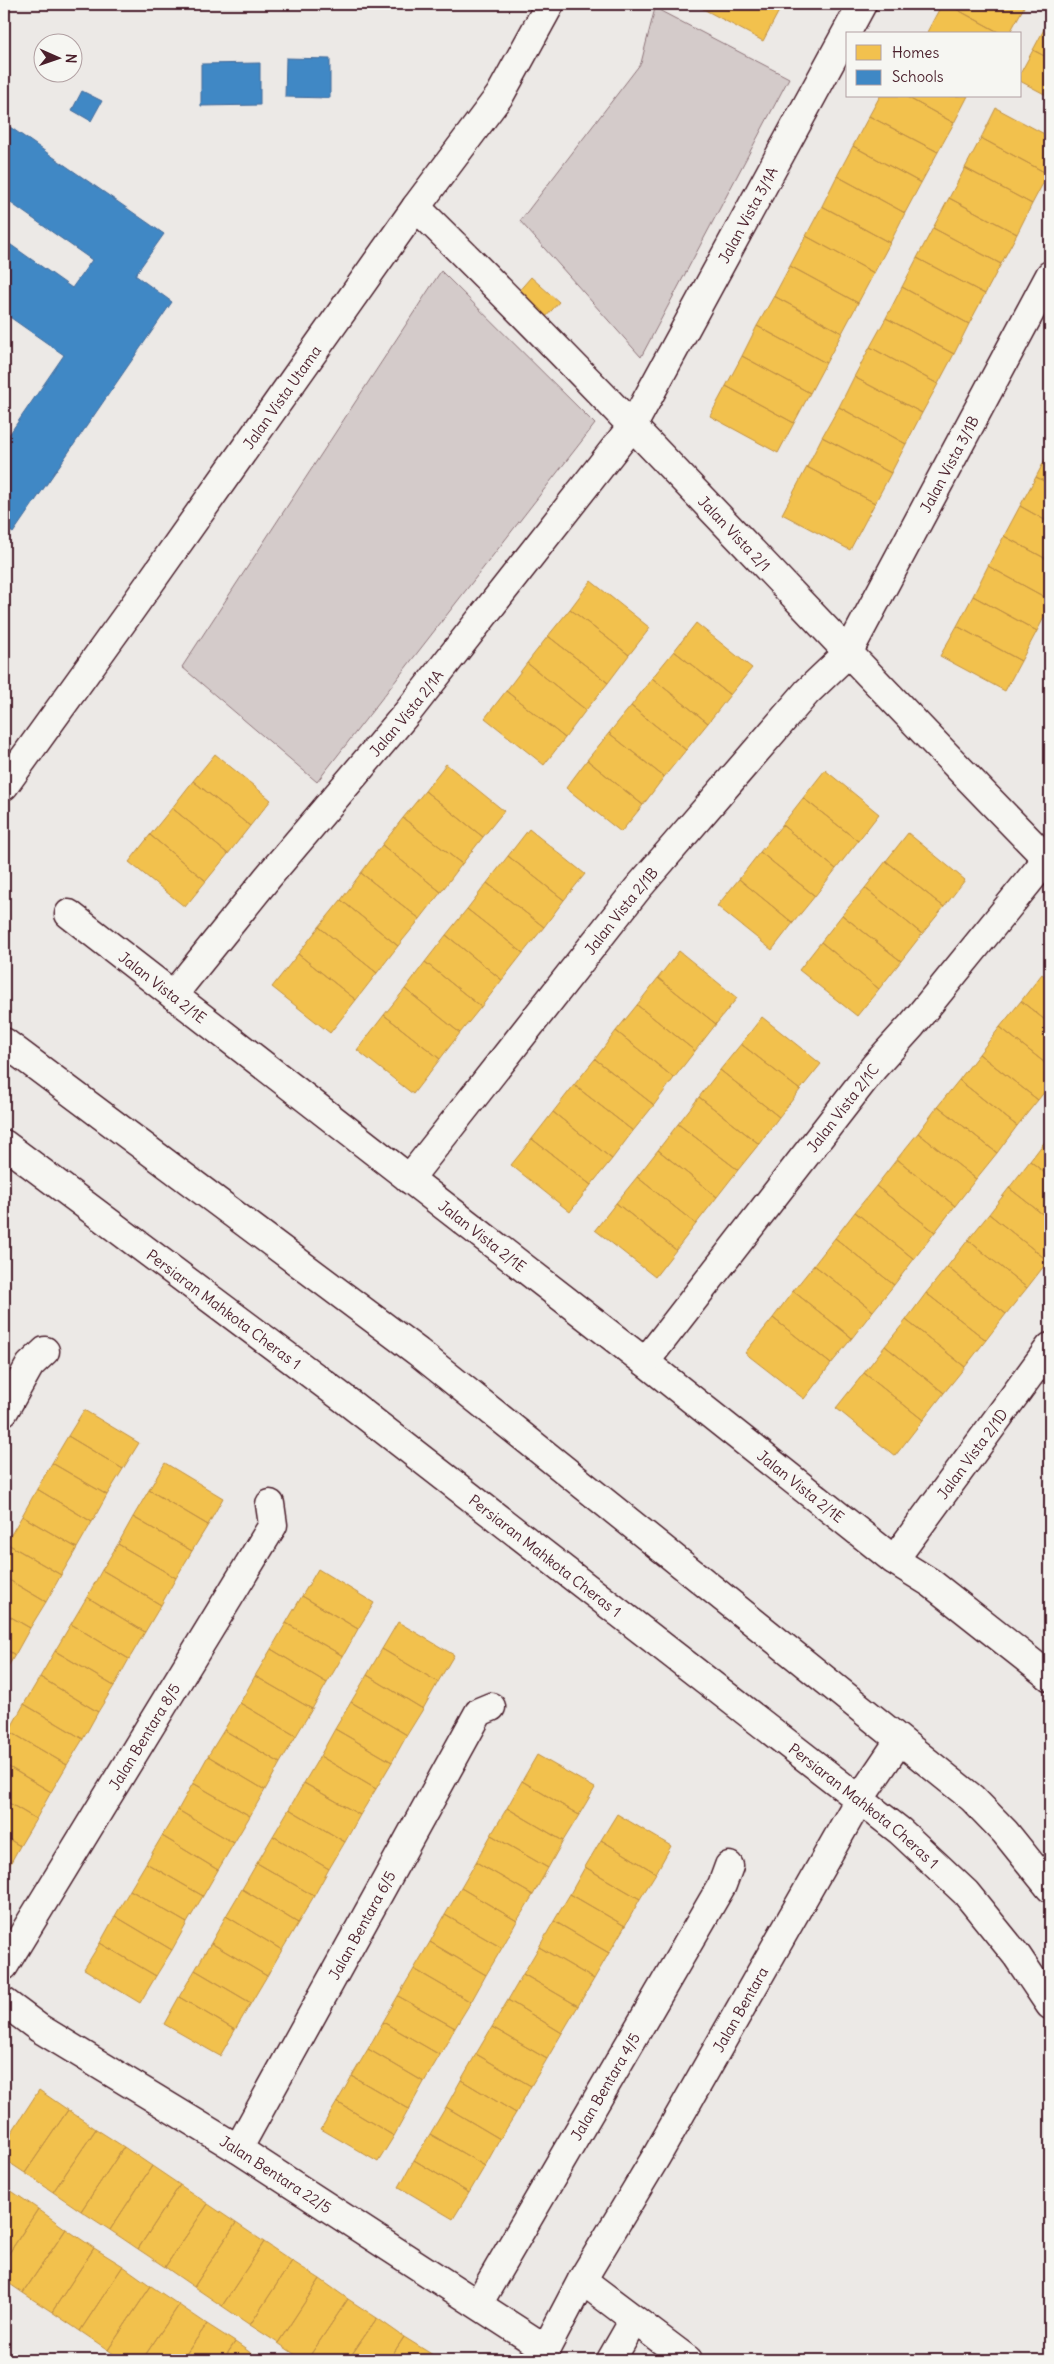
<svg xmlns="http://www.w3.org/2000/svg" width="1054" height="2364" viewBox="0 0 1054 2364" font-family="Delius,sans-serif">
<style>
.green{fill:#d4cbca;stroke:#8f757a}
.homes{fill:#f2c14e;stroke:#c09044}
.schools{fill:#3f88c5;stroke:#426897}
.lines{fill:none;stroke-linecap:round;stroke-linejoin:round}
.minor-casing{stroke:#4a1f2b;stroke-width:31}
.secondary-casing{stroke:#4a1f2b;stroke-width:31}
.minor{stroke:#f6f6f2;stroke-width:28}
.secondary{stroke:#f6f6f2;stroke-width:28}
.labels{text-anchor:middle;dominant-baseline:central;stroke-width:5;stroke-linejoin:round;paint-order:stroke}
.street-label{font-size:15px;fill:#4a1f2b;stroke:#f6f6f2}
</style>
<rect width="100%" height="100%" fill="#ece9e6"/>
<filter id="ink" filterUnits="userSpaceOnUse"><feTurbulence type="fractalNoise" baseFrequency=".02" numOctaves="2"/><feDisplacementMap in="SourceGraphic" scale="10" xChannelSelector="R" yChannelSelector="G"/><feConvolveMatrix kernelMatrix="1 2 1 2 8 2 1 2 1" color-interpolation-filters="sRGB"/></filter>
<g filter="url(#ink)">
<!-- green -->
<path class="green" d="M655,8l134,70 -148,279 -121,-136 121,-158z
M441,271l154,153 -278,358 -135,-115z"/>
<!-- homes -->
<path class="homes" d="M694,4h71l14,7 -16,30z
M765,4h18l-4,7z
M942,4h5l55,30h-72l-3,-2z
M947,4h72l5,3 -15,27h-7z
M1049,20h1v39l-17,-9z
M1033,50l17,9v38l-30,-16v-7z
M880,96h25l49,27 -16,29 -69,-36z
M905,96h63l-14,27z
M996,108l54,29 -2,37 -67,-36z
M869,116l69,36 -17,31 -68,-37z
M981,138l67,36 -16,30 -67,-36z
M853,146l68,37 -16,30 -68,-37z
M965,168l67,36 -15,30 -68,-36z
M837,176l68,37 -15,30 -68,-37z
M949,198l68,36 -16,30 -68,-36z
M822,206l68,37 -16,30 -68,-37z
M933,228l68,36 -16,30 -68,-36z
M806,236l68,37 -16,30 -68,-37z
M917,258l68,36 -16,30 -67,-37z
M790,266l68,37 -16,30 -68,-37z
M531,277l28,25 -14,16 -28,-25z
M902,287l67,37 -15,30 -68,-36z
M774,296l68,37 -16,30 -69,-37z
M886,318l68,36 -16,30 -68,-37z
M757,326l69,37 -16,30 -68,-37z
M870,347l68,37 -16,29 -68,-36z
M742,356l68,37 -16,30 -68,-37z
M854,377l68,36 -16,31 -67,-37z
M726,386l68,37 -16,30 -68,-37z
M839,407l67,37 -15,29 -69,-36z
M822,437l69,36 -16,30 -68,-36z
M1050,450v34l-14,-7z
M807,467l68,36 -25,47 -68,-36z
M1036,477l14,7v39l-30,-17z
M1020,506l30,17v38l-46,-25z
M1004,536l46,25v39l-62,-34z
M988,566l62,34v6l-13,25 -64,-35z
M591,581l59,47 -21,27 -59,-46z
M973,596l64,35 -16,30 -64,-35z
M570,609l59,46 -21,28 -60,-47z
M696,623l56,45 -22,27 -56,-44z
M957,626l64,35 -16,30 -65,-35z
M548,636l60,47 -22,27 -59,-47z
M674,651l56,44 -22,28 -56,-45z
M527,663l59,47 -21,28 -59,-47z
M652,678l56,45 -22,27 -55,-44z
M506,691l59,47 -21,27 -59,-47z
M631,706l55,44 -22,27 -55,-44z
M609,733l55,44 -21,28 -56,-45z
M215,754l56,46 -21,26 -57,-45z
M587,760l56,45 -22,27 -55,-44z
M446,764l58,47 -21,26 -58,-46z
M825,770l54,44 -21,27 -55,-43z
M193,781l57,45 -22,28 -56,-46z
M425,791l58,46 -21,27 -59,-46z
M803,798l55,43 -22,28 -54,-44z
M172,808l56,46 -22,27 -56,-46z
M403,818l59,46 -21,28 -59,-47z
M782,825l54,44 -21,27 -55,-44z
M529,829l56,45 -21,26 -56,-44z
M908,833l57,47 -21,27 -58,-46z
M150,835l56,46 -21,26 -56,-45z
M382,845l59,47 -21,27 -59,-46z
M760,852l55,44 -22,27 -54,-44z
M508,856l56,44 -20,27 -57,-44z
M886,861l58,46 -22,27 -57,-46z
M361,873l59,46 -22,27 -57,-46z
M739,879l54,44 -21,27 -55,-44z
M487,883l57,44 -21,26 -56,-44z
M865,888l57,46 -21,27 -59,-46z
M341,900l57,46 -21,27 -58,-46z
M467,909l56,44 -21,27 -56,-45z
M842,915l59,46 -22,28 -58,-47z
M319,927l58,46 -21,27 -58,-46z
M446,935l56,45 -21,27 -56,-45z
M821,942l58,47 -22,27 -58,-46z
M679,951l58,47 -21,26 -58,-46z
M298,954l58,46 -26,33 -58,-46z
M425,962l56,45 -21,26 -55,-44z
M1042,974l8,7v43l-29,-23z
M658,978l58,46 -21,27 -58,-46z
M405,989l55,44 -20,26 -56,-44z
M1021,1001l29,23v43l-50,-40z
M637,1005l58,46 -21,27 -58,-47z
M384,1015l56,44 -27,35 -56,-44z
M762,1017l59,47 -21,26 -59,-46z
M1000,1027l50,40v18l-12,15 -59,-46z
M616,1031l58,47 -20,27 -59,-46z
M741,1044l59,46 -21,27 -59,-47z
M979,1054l59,46 -21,26 -58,-46z
M595,1059l59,46 -21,26 -59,-46z
M720,1070l59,47 -20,27 -60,-47z
M959,1080l58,46 -20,27 -59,-47z
M574,1085l59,46 -21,28 -59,-47z
M699,1097l60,47 -21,26 -60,-46z
M938,1106l59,47 -21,26 -58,-46z
M553,1112l59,47 -21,26 -59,-46z
M678,1124l60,46 -21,27 -59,-47z
M918,1133l58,46 -21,27 -58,-47z
M1050,1135v42l-20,-16z
M532,1139l59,46 -21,27 -59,-47z
M658,1150l59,47 -21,27 -59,-47z
M897,1159l58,47 -20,26 -59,-46z
M1030,1161l20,16v43l-41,-32z
M637,1177l59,47 -20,26 -60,-47z
M876,1186l59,46 -21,27 -59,-47z
M1009,1188l41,32v39l-2,2 -59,-47z
M616,1203l60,47 -21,27 -60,-47z
M855,1212l59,47 -20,26 -59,-47z
M989,1214l59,47 -21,27 -59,-48z
M835,1238l59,47 -21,26 -59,-46z
M968,1240l59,48 -21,26 -59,-47z
M814,1265l59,46 -21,27 -59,-47z
M947,1267l59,47 -20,26 -60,-47z
M793,1291l59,47 -21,26 -58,-46z
M926,1293l60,47 -21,27 -59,-47z
M773,1318l58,46 -27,35 -59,-46z
M906,1320l59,47 -21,26 -59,-47z
M885,1346l59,47 -21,27 -59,-47z
M864,1373l59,47 -28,36 -59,-48z
M84,1410l55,33 -16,26 -55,-33z
M68,1436l55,33 -16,26 -55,-32z
M52,1463l55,32 -15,27 -55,-33z
M165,1463l58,35 -15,27 -59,-35z
M37,1489l55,33 -15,26 -55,-32z
M149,1490l59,35 -16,26 -59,-34z
M22,1516l55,32 -16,27 -55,-32z
M133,1517l59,34 -16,27 -58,-34z
M6,1543l55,32 -15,27 -42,-25v-30z
M118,1544l58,34 -15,27 -59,-35z
M318,1569l56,34 -16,26 -56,-33z
M102,1570l59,35 -16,27 -58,-35z
M4,1577l42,25 -16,26 -26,-15z
M302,1596l56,33 -15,27 -57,-33z
M87,1597l58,35 -16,27 -58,-35z
M4,1613l26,15 -15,27 -11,-7z
M398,1622l56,33 -16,27 -56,-33z
M286,1623l57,33 -16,27 -56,-34z
M71,1624l58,35 -15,27 -59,-35z
M4,1648l11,7 -11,18z
M271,1649l56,34 -15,26 -57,-33z
M382,1649l56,33 -15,27 -56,-34z
M55,1651l59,35 -16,26 -58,-35z
M367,1675l56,34 -16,26 -56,-33z
M255,1676l57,33 -16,27 -56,-33z
M40,1677l58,35 -15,27 -59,-35z
M351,1702l56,33 -15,27 -57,-33z
M240,1703l56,33 -16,27 -56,-33z
M24,1704l59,35 -16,26 -58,-34z
M335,1729l57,33 -16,27 -56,-33z
M224,1730l56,33 -15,27 -57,-34z
M9,1731l58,34 -16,27 -47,-28v-25z
M537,1755l58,33 -16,27 -57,-34z
M208,1756l57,34 -15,26 -57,-33z
M320,1756l56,33 -16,26 -56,-32z
M4,1764l47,28 -15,27 -32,-19z
M522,1781l57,34 -16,26 -56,-33z
M193,1783l57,33 -16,27 -56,-33z
M304,1783l56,32 -15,27 -56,-33z
M4,1800l32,19 -16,27 -16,-10z
M507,1808l56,33 -15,27 -57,-33z
M289,1809l56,33 -16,27 -56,-33z
M178,1810l56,33 -16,27 -56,-34z
M617,1814l54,32 -15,27 -55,-33z
M491,1835l57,33 -15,27 -57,-33z
M4,1836l16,10 -15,27 -1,-1z
M162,1836l56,34 -15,26 -57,-33z
M273,1836l56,33 -15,27 -57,-33z
M601,1840l55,33 -16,26 -55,-32z
M476,1862l57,33 -16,26 -56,-33z
M146,1863l57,33 -16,27 -57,-33z
M257,1863l57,33 -16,27 -56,-34z
M585,1867l55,32 -15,27 -55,-32z
M461,1888l56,33 -15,27 -57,-33z
M242,1889l56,34 -16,27 -56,-34z
M130,1890l57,33 -15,27 -57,-34z
M570,1894l55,32 -16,27 -55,-32z
M445,1915l57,33 -16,27 -56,-33z
M115,1916l57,34 -16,26 -56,-33z
M226,1916l56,34 -15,26 -56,-33z
M554,1921l55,32 -15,26 -55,-32z
M430,1942l56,33 -15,27 -57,-33z
M100,1943l56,33 -16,27 -56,-34z
M211,1943l56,33 -16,27 -56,-33z
M539,1947l55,32 -16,27 -55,-32z
M414,1969l57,33 -16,26 -57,-32z
M195,1970l56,33 -16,27 -56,-33z
M523,1974l55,32 -16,27 -54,-33z
M398,1996l57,32 -15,27 -57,-33z
M179,1997l56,33 -15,26 -56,-32z
M508,2000l54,33 -15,26 -55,-32z
M383,2022l57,33 -16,27 -56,-33z
M492,2027l55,32 -16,27 -55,-32z
M368,2049l56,33 -15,27 -57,-33z
M476,2054l55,32 -15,27 -55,-33z
M352,2076l57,33 -15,27 -57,-34z
M461,2080l55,33 -16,26 -54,-32z
M39,2090l29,20 -43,63 -21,-14v-15z
M337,2102l57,34 -16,26 -57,-33z
M446,2107l54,32 -15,27 -55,-32z
M68,2110l28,19 -43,63 -28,-19z
M96,2129l28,18 -43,64 -28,-19z
M430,2134l55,32 -16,27 -55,-33z
M124,2147l28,19 -42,64 -29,-19z
M414,2160l55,33 -16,26 -54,-32z
M152,2166l28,19 -42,64 -28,-19z
M180,2185l28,19 -43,63 -27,-18z
M10,2190l28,19 -34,52v-62z
M208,2204l28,19 -42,64 -29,-20z
M38,2209l28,20 -43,64 -19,-13v-19z
M236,2223l28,19 -42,64 -28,-19z
M66,2229l28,19 -42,64 -29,-19z
M264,2242l28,19 -42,64 -28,-19z
M94,2248l29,18 -43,65 -28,-19z
M292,2261l28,18 -42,64 -28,-18z
M123,2266l28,20 -43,64 -28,-19z
M320,2279l28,20 -41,61h-4l-25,-17z
M151,2286l28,19 -37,55h-20l-14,-10z
M348,2299l29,19 -29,42h-41z
M179,2305l28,19 -25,36h-40z
M377,2318l27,19 -15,23h-41z
M207,2324l28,18 -12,18h-41z
M404,2337l29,18 -4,5h-40z
M235,2342l26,18h-38z"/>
<!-- schools -->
<path class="schools" d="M286,58l44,1v39l-45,-1z
M260,63v42l-59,1v-42z
M82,91l20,10 -11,20 -19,-11z
M10,127l154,107 -29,41 37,27 -159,231 -9,-6v-85l60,-87 -60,-42v-73l68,48 20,-28 -84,-59 -4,6v-71z"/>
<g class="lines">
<!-- minor casing -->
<g class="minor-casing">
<g id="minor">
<path id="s1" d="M416,207c217,213 421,438 634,655"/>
<path id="s2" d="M4,786l124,-172 288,-407 84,-112 50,-91"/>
<path id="s3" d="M69,914l576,448 249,198 37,23 119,94"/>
<path id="s4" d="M173,995l95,-118 139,-164 226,-288 229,-421"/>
<path id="s5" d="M409,1179l229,-291 169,-196 41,-39 202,-378"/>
<path id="s6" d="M645,1362l229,-295 38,-42 135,-166"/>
<path d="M4,1411l26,-46 15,-14"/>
<path id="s7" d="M894,1560l156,-213"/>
<path id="s8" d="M4,1966l269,-441 -3,-21"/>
<path id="s9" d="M4,2002l35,26 199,121 308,200"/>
<path id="s10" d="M238,2149l241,-437 12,-5"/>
<path d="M582,2280l106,80"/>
<path id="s11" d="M478,2304l244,-419 7,-19"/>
<path id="s12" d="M540,2360l42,-80 74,-123 203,-357 40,-59"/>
<path d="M611,2360l23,-40"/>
</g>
</g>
<!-- secondary casing -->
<g class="secondary-casing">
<g id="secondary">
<path d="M4,1042l414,310 554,446 33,34 45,56"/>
<path id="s13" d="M4,1144l339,254 557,433 66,62 51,63 33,49"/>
</g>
</g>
<!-- minor -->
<use href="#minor" class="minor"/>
<!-- secondary -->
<use href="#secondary" class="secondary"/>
</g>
</g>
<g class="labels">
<!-- street labels -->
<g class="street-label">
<text stroke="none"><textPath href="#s4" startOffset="972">Jalan Vista 3/1A</textPath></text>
<text stroke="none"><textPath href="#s2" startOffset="478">Jalan Vista Utama</textPath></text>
<text stroke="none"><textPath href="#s5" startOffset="900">Jalan Vista 3/1B</textPath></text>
<text stroke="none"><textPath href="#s1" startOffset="456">Jalan Vista 2/1</textPath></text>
<text stroke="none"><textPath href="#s4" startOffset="366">Jalan Vista 2/1A</textPath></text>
<text stroke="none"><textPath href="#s5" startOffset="342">Jalan Vista 2/1B</textPath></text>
<text stroke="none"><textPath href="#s3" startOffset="119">Jalan Vista 2/1E</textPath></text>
<text stroke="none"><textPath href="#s6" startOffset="322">Jalan Vista 2/1C</textPath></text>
<text stroke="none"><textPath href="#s3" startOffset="524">Jalan Vista 2/1E</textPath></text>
<text stroke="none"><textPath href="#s13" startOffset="275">Persiaran Mahkota Cheras 1</textPath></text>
<text stroke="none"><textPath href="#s7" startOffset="132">Jalan Vista 2/1D</textPath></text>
<text stroke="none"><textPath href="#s3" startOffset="929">Jalan Vista 2/1E</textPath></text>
<text stroke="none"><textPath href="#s13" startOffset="680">Persiaran Mahkota Cheras 1</textPath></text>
<text stroke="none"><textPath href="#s8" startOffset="269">Jalan Bentara 8/5</textPath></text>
<text stroke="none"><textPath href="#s13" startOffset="1085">Persiaran Mahkota Cheras 1</textPath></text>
<text stroke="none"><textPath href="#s10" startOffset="256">Jalan Bentara 6/5</textPath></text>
<text stroke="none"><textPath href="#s12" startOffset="404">Jalan Bentara</textPath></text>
<text stroke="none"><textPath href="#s11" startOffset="252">Jalan Bentara 4/5</textPath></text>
<text stroke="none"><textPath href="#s9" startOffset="322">Jalan Bentara 22/5</textPath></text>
</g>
</g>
<!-- margin -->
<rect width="1054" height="2364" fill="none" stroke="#f6f6f2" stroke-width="20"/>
<rect x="10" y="10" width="1034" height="2344" fill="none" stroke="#4a1f2b" stroke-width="2" filter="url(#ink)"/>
<!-- legend -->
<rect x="846" y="32" width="175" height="65" fill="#f6f6f2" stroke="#b1a0a2"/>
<rect x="856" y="45" width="25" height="15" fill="#f2c14e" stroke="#b1a0a2"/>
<text x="892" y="58" font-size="15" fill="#4a1f2b">Homes</text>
<rect x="856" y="70" width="25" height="15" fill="#3f88c5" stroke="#b1a0a2"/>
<text x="892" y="82" font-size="15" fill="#4a1f2b">Schools</text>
<!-- north arrow -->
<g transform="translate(58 58) rotate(92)"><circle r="24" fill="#f6f6f2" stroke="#b1a0a2"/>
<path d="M0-4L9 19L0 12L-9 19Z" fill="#4a1f2b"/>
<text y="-8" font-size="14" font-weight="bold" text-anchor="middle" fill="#4a1f2b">N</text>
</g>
</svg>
